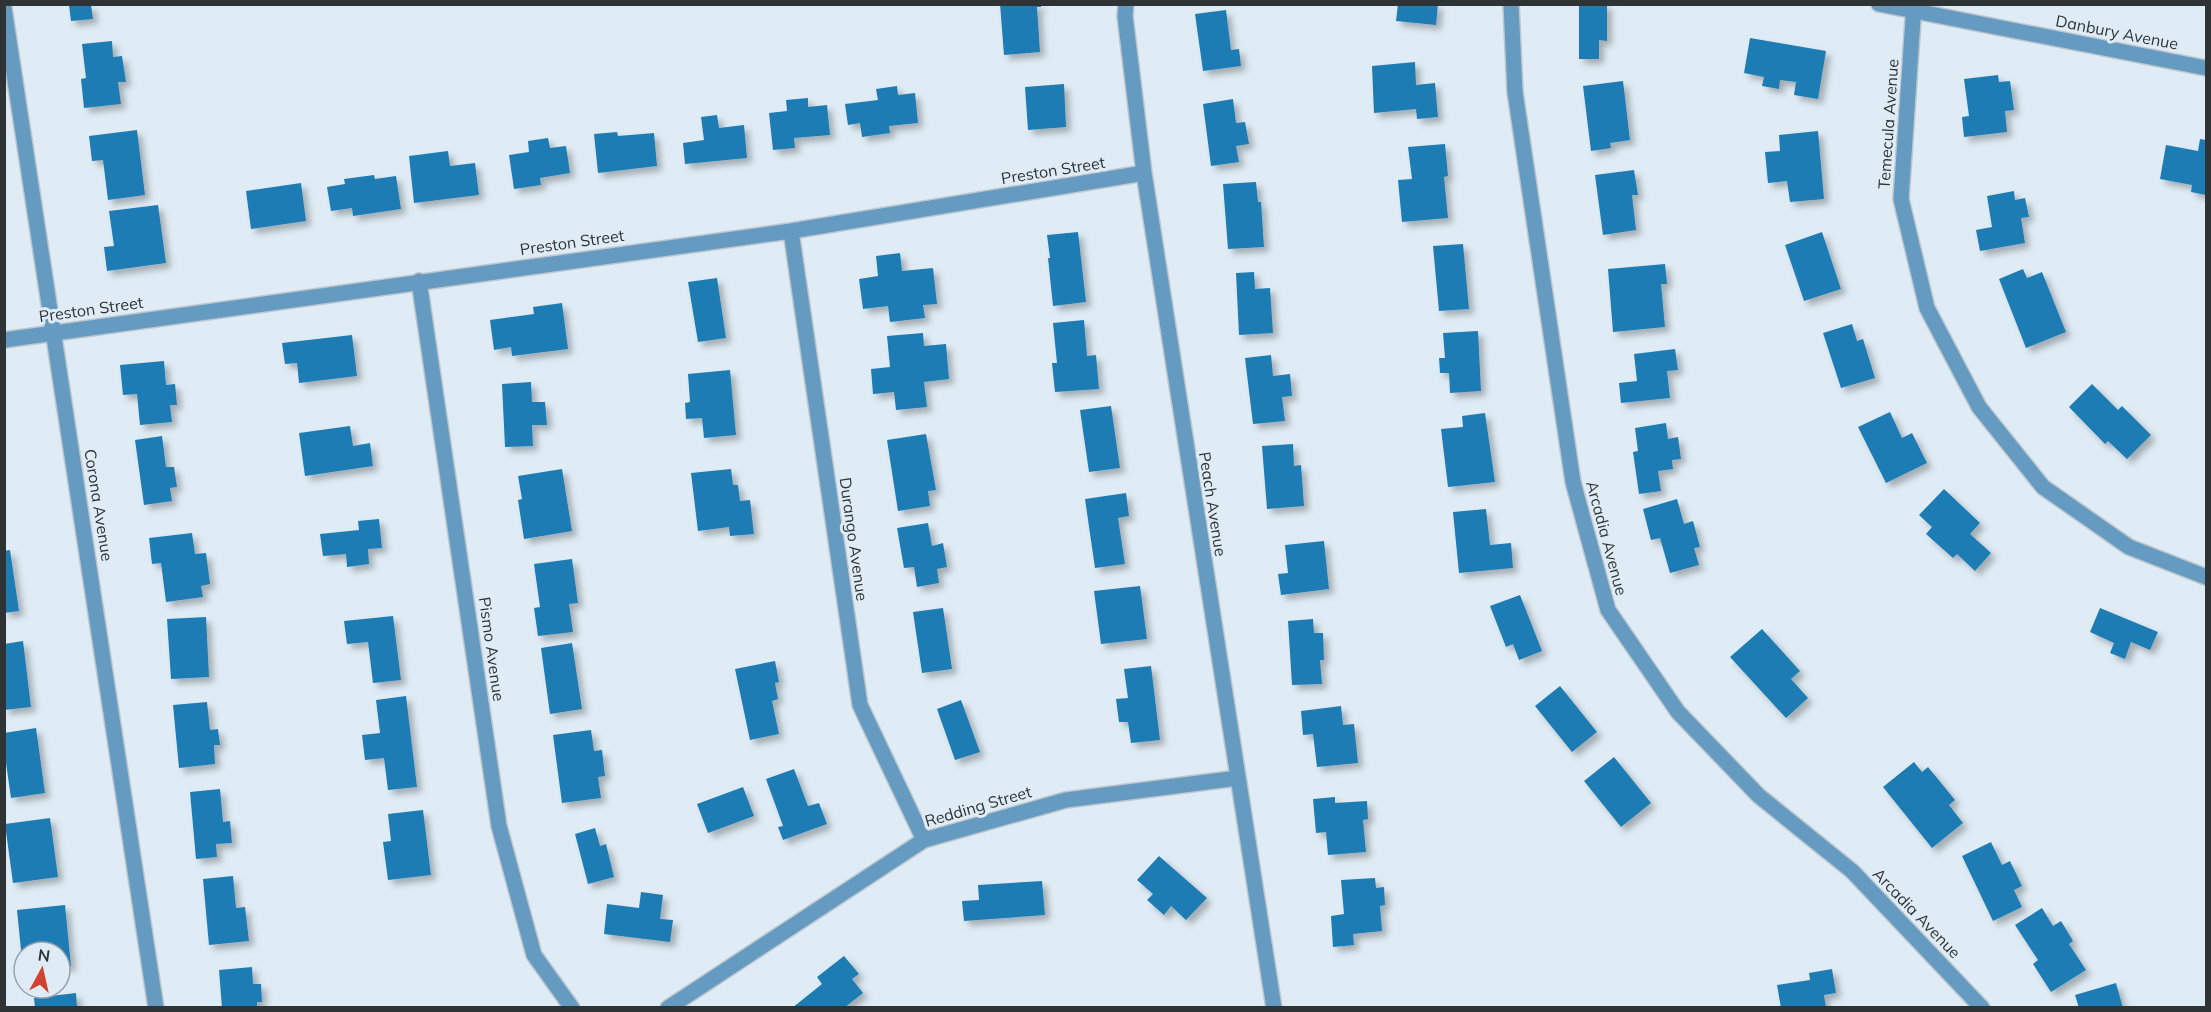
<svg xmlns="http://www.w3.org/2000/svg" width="2211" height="1012" viewBox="0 0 2211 1012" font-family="Mulish,sans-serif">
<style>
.building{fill:#1e7cb3;filter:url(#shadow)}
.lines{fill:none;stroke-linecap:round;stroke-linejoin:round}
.minor-casing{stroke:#bcc7cf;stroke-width:18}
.minor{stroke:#659ac1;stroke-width:15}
.labels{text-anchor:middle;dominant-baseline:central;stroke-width:6;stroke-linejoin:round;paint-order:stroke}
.street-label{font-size:16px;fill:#2e3336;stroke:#e0ecf5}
</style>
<defs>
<filter id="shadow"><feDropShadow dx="5" dy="5" stdDeviation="3" flood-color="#0004"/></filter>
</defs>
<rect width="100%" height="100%" fill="#e0ecf5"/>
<!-- building -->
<path class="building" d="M1000,4h41v3h-4l3,45 -36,3z
M1398,4h40l-2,21 -40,-4z
M1579,4h28v37l-8,-1v19h-20z
M69,5h22l2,14 -22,2z
M1226,10l5,40 8,-1 2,17 -38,5 -8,-57z
M1750,38l76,13 -8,48 -24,-4 2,-13 -16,-2 -1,9 -17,-3 2,-9 -20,-4z
M112,41l1,16 9,-1 4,26h-8l3,22 -37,4 -3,-29 5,-1 -4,-34z
M1415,62l1,23 19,-2 3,34 -21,2 -1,-10 -42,4 -2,-47z
M1998,75l1,7 11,-1 4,29 -9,1 2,21 -43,5 -2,-20 7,-1 -5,-37z
M1623,81l7,59 -20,3 1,5 -20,3 -8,-65z
M1064,84l2,43 -38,3 -3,-43z
M897,86l1,9 17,-2 3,30 -29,3 1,7 -28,4 -2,-14 -12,2 -3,-21 33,-4 -2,-11z
M808,98v9l19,-2 3,30 -36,3 1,10 -22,2 -4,-37 18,-2 -1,-11z
M1233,99l3,24 9,-1 4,22 -13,2 3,16 -28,4 -8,-62z
M717,115l2,13 25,-3 3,33 -62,6 -2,-21 21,-3 -3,-23z
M137,130l8,65 -37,5 -5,-40 -11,1 -3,-25z
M1818,131l6,68 -34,3 -3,-21 -19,2 -3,-31 15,-1 -1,-16z
M617,132l1,4 36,-3 3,33 -59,7 -4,-39z
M548,138l2,10 16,-2 4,27 -30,5 1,7 -27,4 -5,-34 20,-3 -1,-11z
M2200,139l6,1v55l-15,-3 1,-7 -32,-6 6,-34 32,6z
M1445,144l3,32 -4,1 4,41 -46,4 -4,-42 14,-1 -4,-32z
M448,151l2,15 25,-3 4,32 -65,8 -5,-47z
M1634,170l4,25h-6l4,35 -33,5 -8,-60z
M374,175l1,4 21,-3 5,33 -48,7 -1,-8 -21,3 -4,-24 18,-3 -1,-5z
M1256,182l2,20h3l3,45 -36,2 -5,-65z
M301,183l5,38 -55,8 -5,-38z
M2014,191l1,9 10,-2 4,19 -8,1 4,25 -45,8 -4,-21 16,-3 -5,-31z
M158,205l8,58 -59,8 -3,-24 10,-1 -5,-35z
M1078,232l8,70 -33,4 -5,-48h2l-3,-23z
M1822,232l19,57 -37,12 -19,-56z
M1463,244l6,65 -30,2 -6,-65z
M900,253l2,18 31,-3 4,36 -14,1 2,13 -35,4 -2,-16 -25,3 -4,-30 19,-3 -2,-20z
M1665,264l2,20h-6l4,43 -52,5 -5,-63z
M2023,269l4,9 15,-6 24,60 -40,16 -27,-69z
M1254,272l1,17 15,-1 3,45 -34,2 -3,-62z
M717,278l9,60 -28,4 -10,-60z
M562,303l6,46 -56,7 -1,-9 -17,3 -4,-30 44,-6 -1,-7z
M1084,320l3,36 9,-1 3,34 -44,3 -3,-29h5l-4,-40z
M1852,324l5,17 6,-2 12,39 -34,10 -18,-55z
M1478,331l3,60 -31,2 -1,-20h-9l-1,-15h6l-2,-25z
M923,333l1,13 22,-2 3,35 -25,3 3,25 -31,3 -2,-18 -21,2 -2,-25 19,-2 -3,-31z
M352,335l5,41 -58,7 -2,-20 -12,1 -3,-21z
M1675,349l3,21 -11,1 3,27 -49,5 -2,-20 18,-2 -3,-27z
M1271,355l2,21 17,-2 2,22 -10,1 3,24 -32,3 -8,-66z
M164,361l2,24 9,-1 2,21h-7l2,17 -32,3 -3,-31 -14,1 -3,-30z
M730,370l6,65 -32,3 -2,-20 -16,1 -1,-16 5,-1 -2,-28z
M531,382l1,20h13l2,23h-15l1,21 -28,1 -3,-63z
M2092,384l26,26 4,-4 29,29 -24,24 -19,-18 -3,3 -36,-37z
M1111,406l9,62 -31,4 -9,-62z
M1890,412l12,26 10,-5 15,30 -41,20 -28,-56z
M1485,413l10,69 -47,5 -7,-58 22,-2 -1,-11z
M1666,423l2,16 10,-2 3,22 -9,1 1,9 -15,2 3,20 -22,3 -6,-42 5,-1 -3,-23z
M350,426l3,20 17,-3 3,23 -68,10 -6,-43z
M926,434l10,56 -8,1 2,15 -32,5 -11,-71z
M162,436l4,31h8l3,20 -7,1 2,13 -28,4 -9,-65z
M1293,444l1,22 7,-1 3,41 -37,3 -5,-63z
M562,469l10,62 -48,8 -6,-39 4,-1 -4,-23z
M731,469l2,16h5l2,16 10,-1 4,34 -24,2 -1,-9 -31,4 -7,-58z
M1944,489l36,34 -10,11 21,19 -16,18 -18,-17 -4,4 -27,-24 6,-7 -13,-12z
M1126,493l3,23 -11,2 7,46 -30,4 -10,-69z
M1677,499l7,25 9,-3 7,26 -6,1 5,17 -29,8 -10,-35 -9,2 -8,-31z
M1486,509l4,36 21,-2 2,25 -54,5 -6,-61z
M379,519l3,29 -14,1 1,15 -22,3 -1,-13 -23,2 -3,-22 39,-4 -1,-9z
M928,523l4,23 11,-3 4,24 -10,2 2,14 -22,4 -3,-20 -10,1 -7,-40z
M192,533l3,21 11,-1 4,31 -9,2 2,11 -37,5 -5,-39 -9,1 -3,-26z
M1324,541l5,48 -48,6 -3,-21 10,-1 -3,-28z
M10,550l9,61 -15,2v-62z
M572,559l6,44 -9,1 4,28 -35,4 -4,-28 6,-1 -6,-43z
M1140,586l7,53 -46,5 -7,-53z
M1520,595l22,56 -23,9 -6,-16 -7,3 -16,-41z
M943,608l9,61 -30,4 -9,-61z
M2100,608l58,24 -8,18 -19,-8 -6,17 -15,-6 4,-10 -24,-11z
M393,616l8,64 -28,3 -5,-41 -21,2 -3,-23z
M206,617l3,60 -38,2 -4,-60z
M1313,619l1,14h9l1,27h-4l2,24 -30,1 -4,-64z
M1762,629l38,42 -9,8 17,19 -22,20 -56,-61z
M23,641l8,66 -27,3v-66z
M572,643l10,66 -32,5 -9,-66z
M775,661l4,21 -4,1 3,16 -6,2 7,33 -29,6 -15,-71z
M1151,666l9,74 -29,3 -3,-21h-9l-3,-23 12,-1 -4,-29z
M1560,686l37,46 -25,20 -37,-46z
M406,696l11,91 -29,3 -4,-32 -19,2 -3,-25 18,-2 -4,-33z
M961,700l19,52 -25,8 -18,-51z
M207,702l3,28 8,-1 2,16h-6l1,19 -36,4 -6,-63z
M1341,706l2,19 11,-1 4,39 -41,4 -4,-33 -10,1 -2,-24z
M36,728l9,65 -34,5 -7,-49v-16z
M591,730l3,21 8,-1 3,26 -7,1 3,21 -39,5 -9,-68z
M1614,757l37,46 -30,24 -37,-46z
M1914,762l8,10 6,-5 27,33 -6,5 14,18 -31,25 -49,-61z
M794,769l14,37 11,-3 8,21 -44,16 -5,-13 5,-1 -17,-47z
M743,787l11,29 -46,17 -11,-29z
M220,789l3,33 7,-1 2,22 -16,1 1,13 -21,2 -6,-67z
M1335,797v6l32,-2 1,18 -5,1 3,32 -38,3 -2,-23 -10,1 -3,-34z
M423,810l8,65 -43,5 -5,-38 8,-1 -3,-27z
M50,818l8,59 -45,6 -8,-59z
M595,828l5,18 6,-2 8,33 -26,7 -13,-50z
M1991,842l11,23 8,-4 12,25 -8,4 8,17 -29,14 -31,-65z
M1159,856l48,42 -21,22 -15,-14 -7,9 -17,-15 6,-6 -16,-14z
M233,876l3,32 9,-1 4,34 -40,4 -6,-66z
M1375,878l1,10 8,-1 1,18 -5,1 2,25 -29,3 1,11 -21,2 -2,-31 13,-2 -3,-34z
M1042,881l3,34 -81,6 -2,-20 17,-1 -1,-15z
M641,892l22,3 -3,24 13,1 -3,22 -66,-8 3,-30 32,4z
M65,905l6,61 -11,1v-15h-36l-2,8 -5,-50z
M2042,908l11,18 8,-5 12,20 -4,3 17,26 -35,22 -18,-28 5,-4 -23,-35z
M844,956l15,18 -7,5 11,14 -19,15h-52l30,-24 -5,-7z
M252,967l1,17h8l1,18h-5v6h-35l-3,-38z
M1832,969l4,24 -12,2 2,13h-45l-4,-23 33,-5 -1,-7z
M2116,983l7,25h-44l-4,-13z
M76,993l1,15h-42l-1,-10z"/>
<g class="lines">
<!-- minor casing -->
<g class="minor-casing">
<path id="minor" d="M1126,4l-1,12 19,157 130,835
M1511,4l4,88 58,390 35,128 70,102 81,84 93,75 130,137
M1879,4l327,64
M1914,4l-13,195 26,109 52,99 64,80 86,60 77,30
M4,8l152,1000
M791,231l69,474 64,135
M419,281l80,545 35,129 38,53
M4,340l787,-109 353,-58
M668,1008l256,-168 142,-40 172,-22"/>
</g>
<!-- minor -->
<use href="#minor" class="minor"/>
</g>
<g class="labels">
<!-- street labels -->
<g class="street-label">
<text transform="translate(2117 32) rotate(11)">Danbury Avenue</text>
<text transform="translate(1888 124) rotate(-86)">Temecula Avenue</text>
<text transform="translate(1053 170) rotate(-9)">Preston Street</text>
<text transform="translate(572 242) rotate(-8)">Preston Street</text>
<text transform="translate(91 309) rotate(-8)">Preston Street</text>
<text transform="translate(1213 504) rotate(81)">Peach Avenue</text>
<text transform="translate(99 505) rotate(81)">Corona Avenue</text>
<text transform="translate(1607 538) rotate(75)">Arcadia Avenue</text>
<text transform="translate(854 539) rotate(82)">Durango Avenue</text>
<text transform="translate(492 649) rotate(82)">Pismo Avenue</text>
<text transform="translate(978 806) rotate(-16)">Redding Street</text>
<text transform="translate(1917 913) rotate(46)">Arcadia Avenue</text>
</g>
</g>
<!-- border -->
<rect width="2211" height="1012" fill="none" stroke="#2e3336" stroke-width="12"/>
<!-- north arrow -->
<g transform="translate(42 970) rotate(8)"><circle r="28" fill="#e0ecf5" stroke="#99a2a9" stroke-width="1.5"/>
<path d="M0-4.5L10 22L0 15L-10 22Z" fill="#cf4330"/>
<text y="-9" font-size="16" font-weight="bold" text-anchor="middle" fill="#2e3336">N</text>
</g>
</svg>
